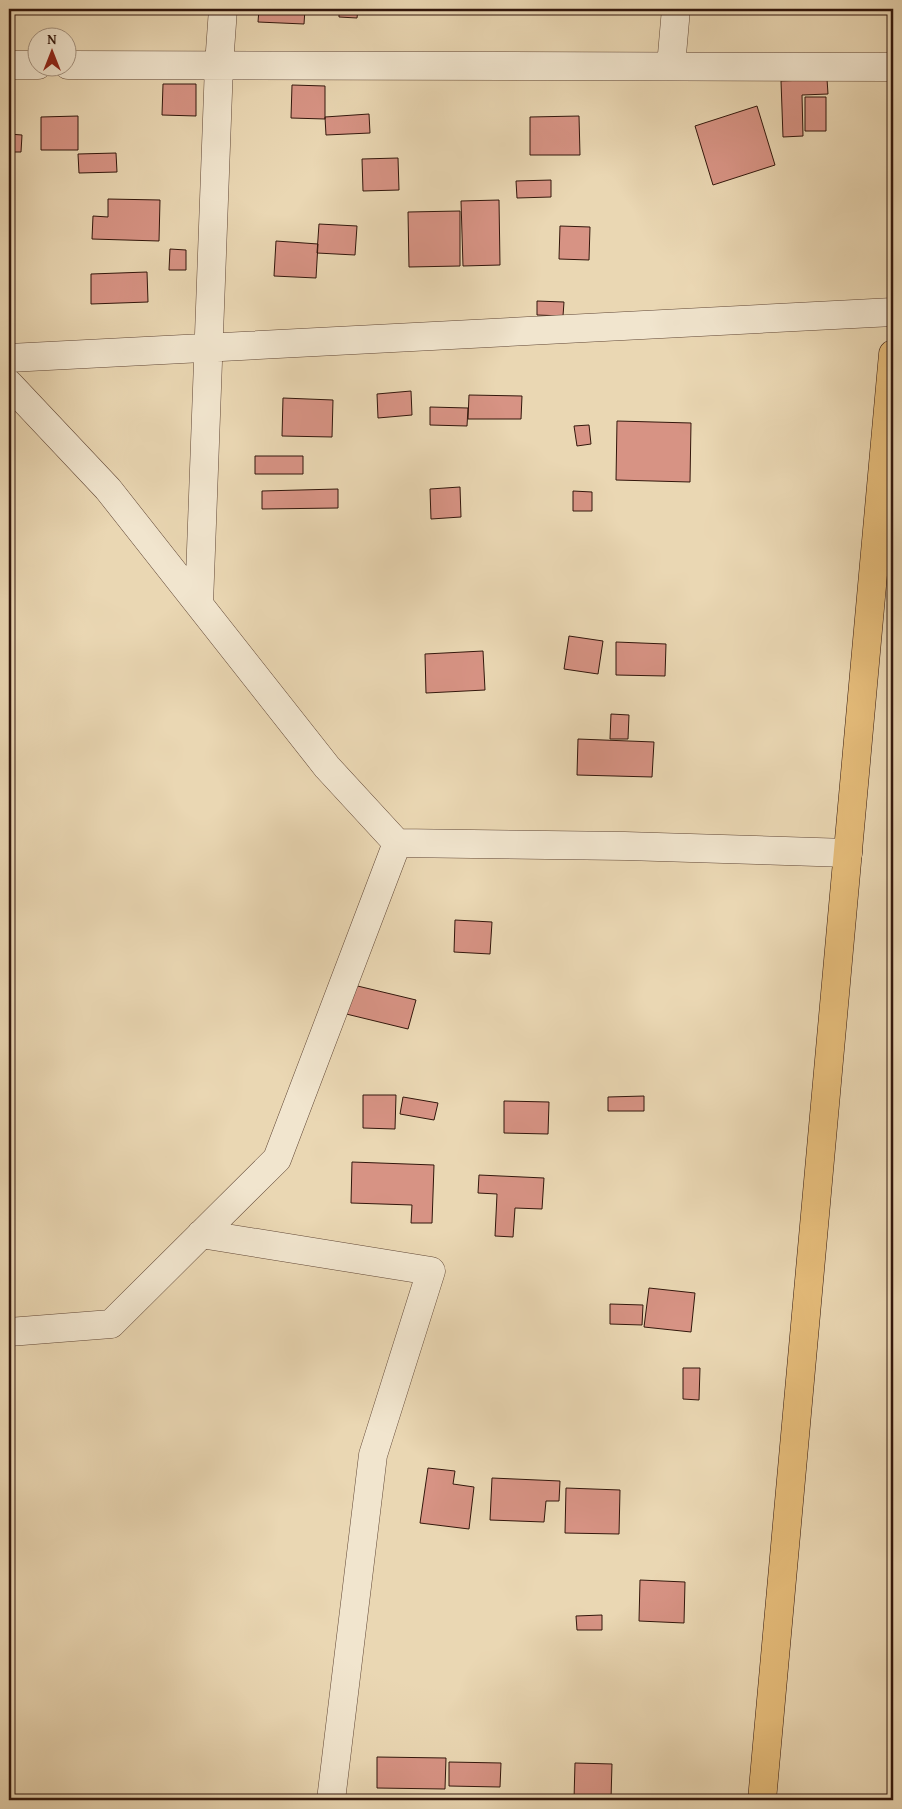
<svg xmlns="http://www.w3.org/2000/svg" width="902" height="1809" viewBox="0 0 902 1809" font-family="'Gentium Book Plus',serif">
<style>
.building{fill:#d79384;stroke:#33170c}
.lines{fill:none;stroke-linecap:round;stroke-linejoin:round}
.street-casing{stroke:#614736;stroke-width:29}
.primary-casing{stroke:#33170c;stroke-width:29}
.street{stroke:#f1e5ce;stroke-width:28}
.primary{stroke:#e5bc7a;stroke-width:28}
</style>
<rect width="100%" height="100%" fill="#ead7b3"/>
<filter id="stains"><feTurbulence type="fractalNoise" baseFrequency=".004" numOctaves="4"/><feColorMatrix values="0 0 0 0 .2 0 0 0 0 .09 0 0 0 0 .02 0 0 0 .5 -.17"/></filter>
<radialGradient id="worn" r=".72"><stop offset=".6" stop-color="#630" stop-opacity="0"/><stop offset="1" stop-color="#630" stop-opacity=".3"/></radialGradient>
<!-- building -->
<path class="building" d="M259,9h46l-1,15 -46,-2z
M339,9h19l-1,9 -18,-1z
M827,79l1,15 -26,1 1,41 -20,1 -2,-56z
M163,84h33v32l-34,-1z
M292,85l33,1v33l-34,-1z
M805,97h21v34h-21z
M757,106l18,59 -62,20 -18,-59z
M369,114l1,19 -44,2 -1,-18z
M78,116v34h-37v-33z
M579,116l1,39h-50v-38z
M9,134l13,1 -1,17h-12z
M116,153l1,19 -38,1 -1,-19z
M398,158l1,32 -36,1 -1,-32z
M551,180v17l-34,1 -1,-17z
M108,199l52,1 -1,41 -67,-2 1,-23 15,1z
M499,200l1,65 -37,1 -2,-65z
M460,211v55l-51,1 -1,-55z
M319,224l38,2 -2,29 -38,-2z
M560,226l30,1 -1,33 -30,-1z
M276,241l42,3 -2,34 -42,-2z
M170,249l16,1v20h-17z
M147,272l1,30 -57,2v-30z
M537,301l27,1 -1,14 -26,-1z
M411,391l1,24 -34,3 -1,-24z
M469,395l53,1 -1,23h-53z
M283,398l50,2 -1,37 -50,-1z
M430,407l38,1 -1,18 -37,-1z
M617,421l74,2 -1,59 -74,-2z
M589,425l2,19 -14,2 -3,-20z
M255,456h48v18h-48z
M460,487l1,30 -30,2 -1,-30z
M338,489v19l-76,1v-18z
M573,491l19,1v19h-19z
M569,636l34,5 -5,33 -34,-5z
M616,642l50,2 -1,32 -49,-1z
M483,651l2,39 -59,3 -1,-39z
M611,714l18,1 -1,24h-18z
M578,739l76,3 -2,35 -75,-2z
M455,920l37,2 -2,32 -36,-2z
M345,983l71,17 -8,29 -70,-17z
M363,1095h33l-1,34 -32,-1z
M644,1096v15h-36v-14z
M403,1097l35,6 -4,17 -34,-6z
M504,1101l45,1 -1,32 -44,-1z
M352,1162l82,3 -2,58h-21l1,-18 -61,-2z
M479,1175l65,3 -2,31 -27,-1 -2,29 -18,-1 2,-42 -19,-1z
M649,1288l46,5 -4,39 -47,-5z
M610,1304l33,1 -1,20 -32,-1z
M683,1368h17l-1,32 -16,-1z
M428,1468l27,3 -2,13 21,3 -5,42 -49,-6z
M492,1478l68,3 -1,20h-13l-2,21 -54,-2z
M566,1488l54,2 -1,44 -54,-1z
M640,1580l45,2 -1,41 -45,-2z
M602,1615v15h-25l-1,-14z
M377,1757l69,1 -1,31 -68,-1z
M449,1762l52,1 -1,24 -51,-1z
M575,1763l37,1 -1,36h-37z"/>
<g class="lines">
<!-- street casing -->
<g class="street-casing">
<path id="street" d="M9,65h29
M68,65l825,2
M671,66l5,-57
M9,358l884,-46
M9,384l99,105 219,278 70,76 228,3 223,7
M199,604l20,-539 4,-56
M201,1234l230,37 -58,184 -42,345
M9,1332l102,-8 166,-165 120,-316"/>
</g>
<!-- primary casing -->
<g class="primary-casing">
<path id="primary" d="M762,1800l131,-1446"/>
</g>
<!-- street -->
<use href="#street" class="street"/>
<!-- primary -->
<use href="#primary" class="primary"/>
</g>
<!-- margin -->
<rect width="902" height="1809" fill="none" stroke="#ead7b3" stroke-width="30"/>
<rect x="10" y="10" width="882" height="1789" fill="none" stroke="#33170c" stroke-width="2.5"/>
<rect x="15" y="15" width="872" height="1779" fill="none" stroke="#33170c"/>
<!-- north arrow -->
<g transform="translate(52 52)"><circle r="24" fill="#f1e5ce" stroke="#a59380"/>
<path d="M0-4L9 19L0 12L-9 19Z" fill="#8f2418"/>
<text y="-8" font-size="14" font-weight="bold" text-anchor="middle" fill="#33170c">N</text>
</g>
<rect width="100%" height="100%" filter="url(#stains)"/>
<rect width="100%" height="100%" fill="url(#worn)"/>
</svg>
